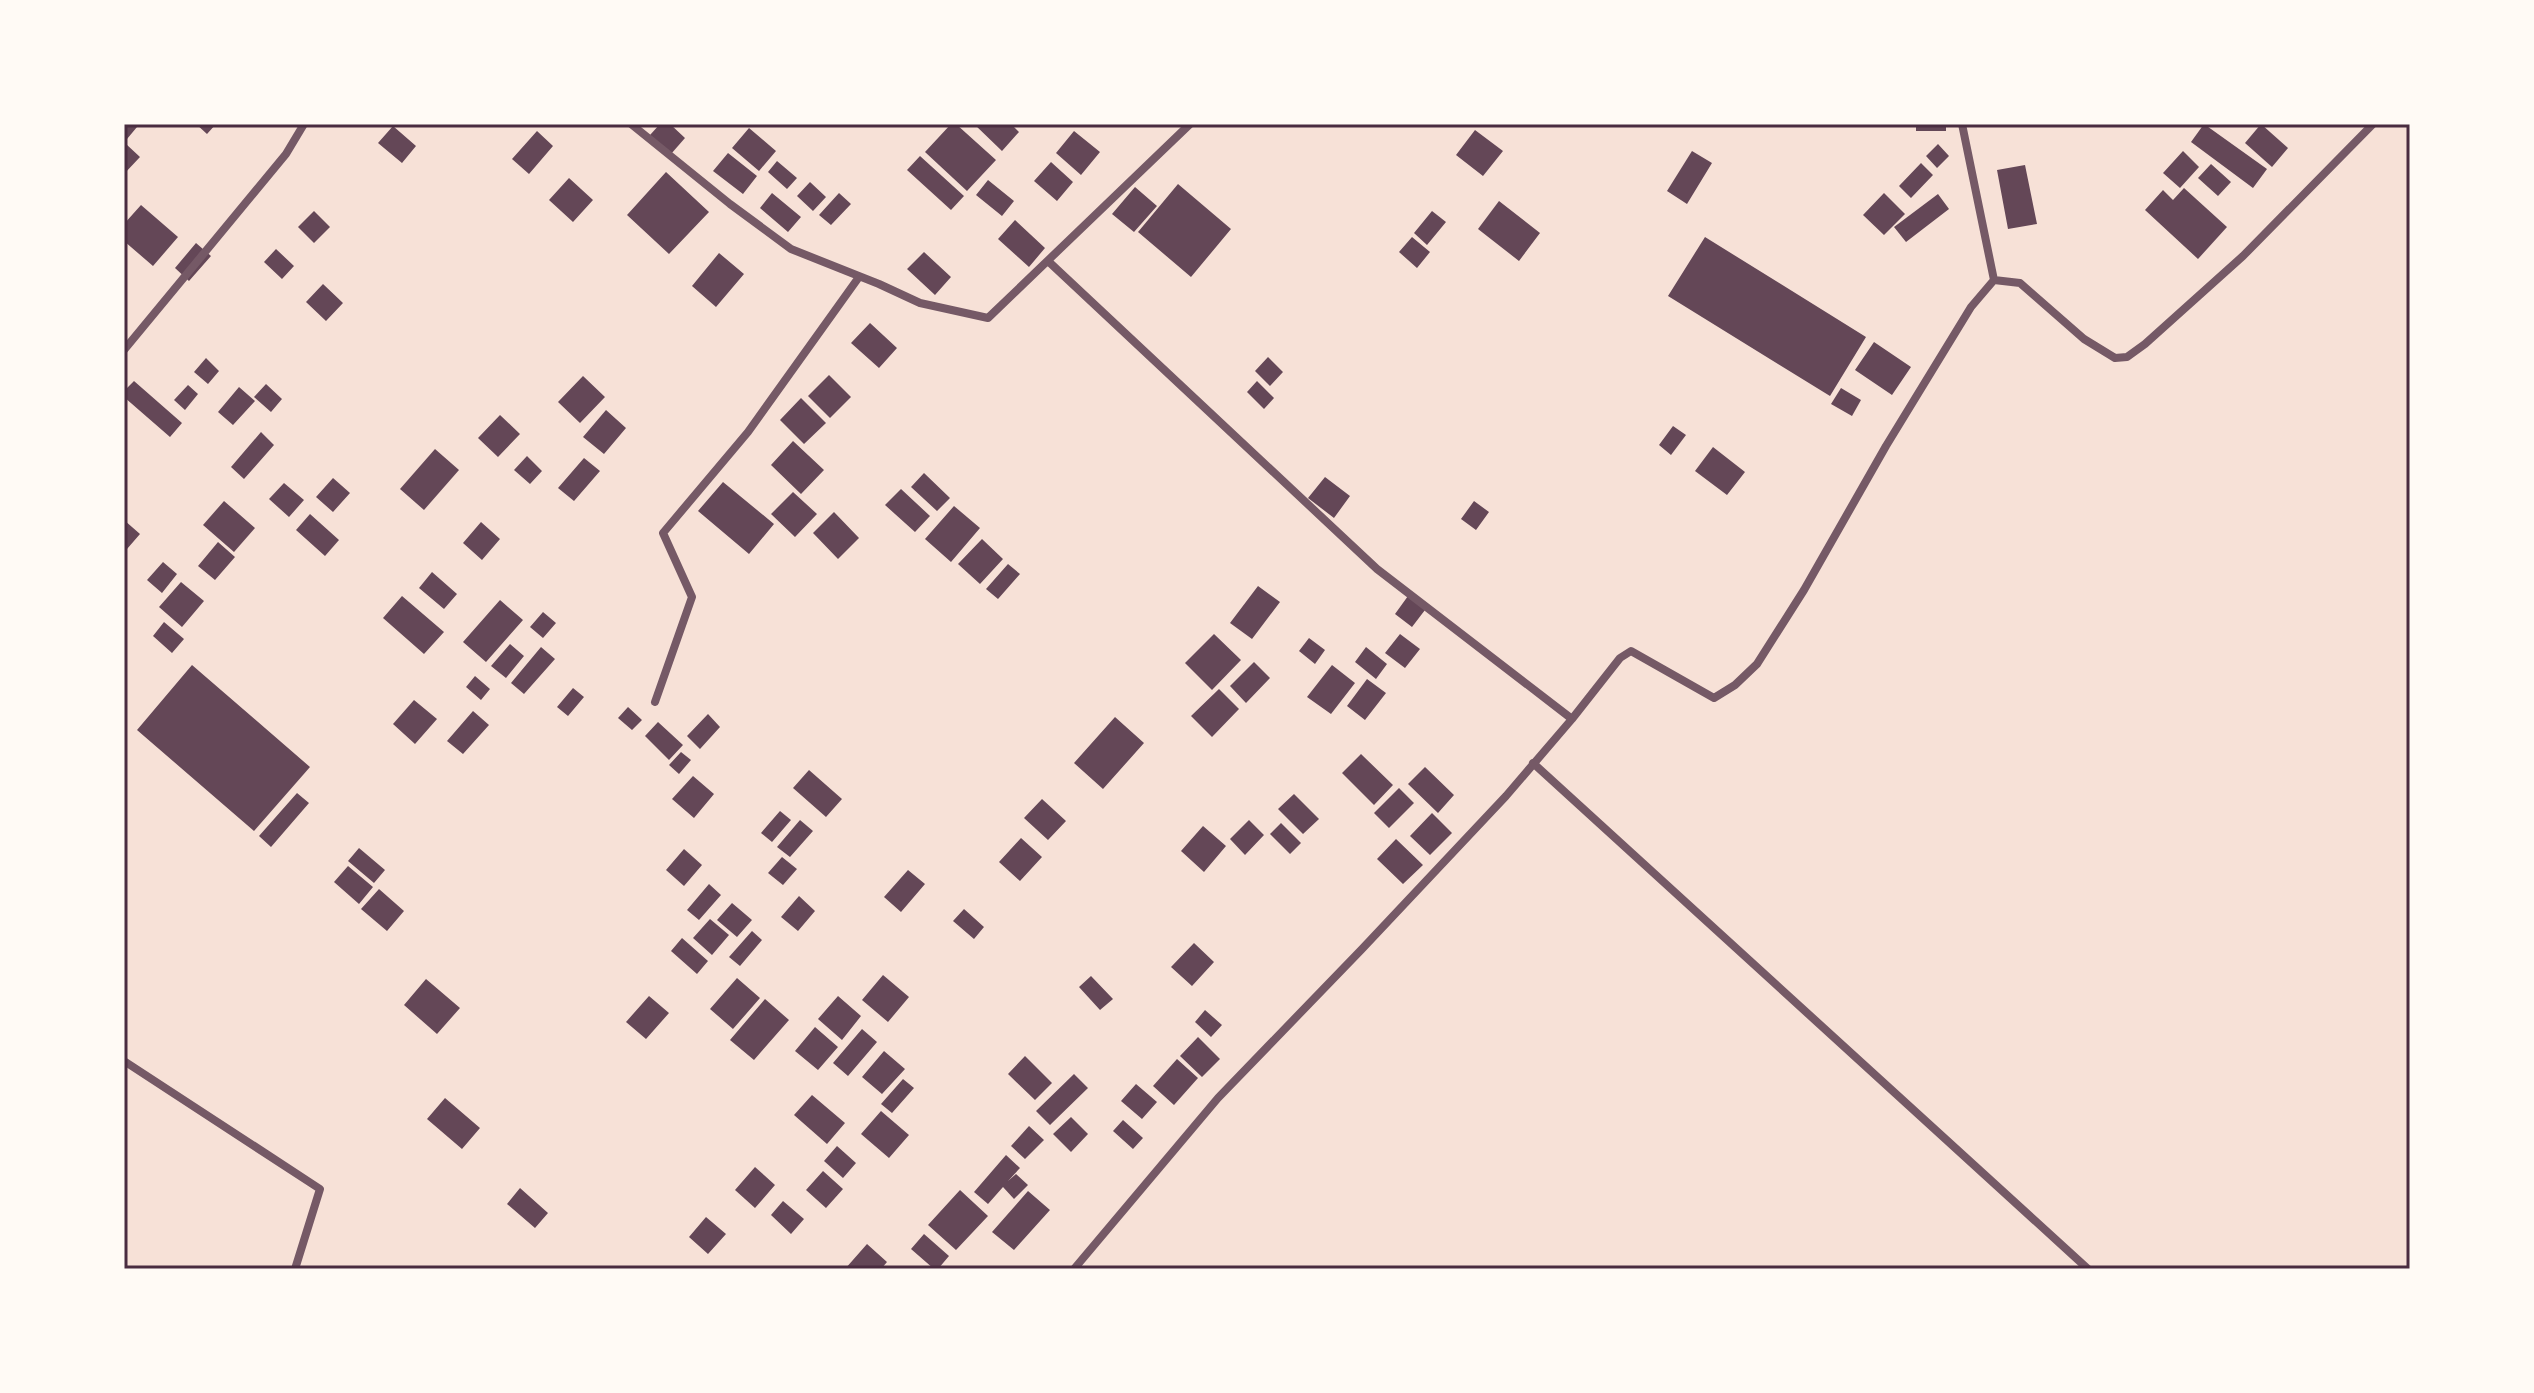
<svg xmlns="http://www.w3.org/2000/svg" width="2534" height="1393" viewBox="0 0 2534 1393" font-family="'Roboto Condensed',sans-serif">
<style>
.building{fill:#644757}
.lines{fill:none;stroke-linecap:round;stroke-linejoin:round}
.minor{stroke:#755966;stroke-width:8}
.neatline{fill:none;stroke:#4a2c40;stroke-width:3}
</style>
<rect width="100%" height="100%" fill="#f7e1d7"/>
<!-- building -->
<path class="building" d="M124,124h10l3,3 -10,12 -3,-3z
M196,124h20l-9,10z
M660,124h10l15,14 -14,16 -21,-19z
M951,124h5l40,36 -29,31 -42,-39z
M974,124h37l8,8 -17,19z
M1916,124h30v7h-30z
M2204,124l63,45 -14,19 -62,-46z
M2261,124l27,24 -16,19 -27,-24z
M393,126l23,20 -14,17 -24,-20z
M749,128l27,23 -17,20 -27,-23z
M1475,130l28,21 -20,25 -27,-21z
M537,131l16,15 -24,28 -17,-15z
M1074,131l26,21 -19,23 -25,-22z
M126,144l14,13 -16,17v-28z
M1938,144l11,12 -12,12 -11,-12z
M1692,151l20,12 -25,41 -20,-13z
M2183,151l16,16 -19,21 -17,-15z
M728,153l29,23 -14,18 -30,-23z
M920,156l44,40 -13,14 -44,-40z
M777,161l20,17 -10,11 -19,-17z
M1051,162l22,20 -16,19 -23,-20z
M1921,163l12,12 -22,23 -12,-12z
M2211,164l20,18 -13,14 -20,-18z
M2025,165l12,59 -29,5 -11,-59z
M666,172l43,40 -40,42 -42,-39z
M569,178l24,22 -20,22 -24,-22z
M988,180l26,21 -12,15 -26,-21z
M810,182l16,15 -13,14 -16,-15z
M1178,184l53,45 -40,48 -53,-45z
M1135,187l22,19 -23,26 -22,-18z
M2184,188l43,39 -29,32 -53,-49 18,-20 10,10z
M772,193l29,24 -13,15 -28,-24z
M839,193l12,11 -20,21 -12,-10z
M1884,193l21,21 -21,21 -21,-20z
M1938,194l11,15 -43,33 -12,-15z
M1499,201l41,32 -21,28 -41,-32z
M141,205l37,32 -25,29 -29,-25v-17z
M314,211l16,16 -16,16 -16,-16z
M1432,211l14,11 -19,23 -13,-12z
M1015,220l30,28 -16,19 -31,-28z
M1412,237l18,15 -13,16 -18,-16z
M1705,237l161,100 -36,59 -162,-100z
M196,243l15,13 -22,25 -14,-13z
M276,249l18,17 -12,13 -18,-17z
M924,252l27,25 -16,18 -28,-26z
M719,253l25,21 -28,33 -24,-21z
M323,284l20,19 -17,18 -20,-19z
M870,323l27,25 -18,20 -28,-25z
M1874,342l37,25 -19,28 -37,-25z
M1268,357l15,15 -13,14 -15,-15z
M206,358l13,13 -11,13 -14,-12z
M829,375l22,22 -21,21 -22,-22z
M583,376l22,21 -25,26 -22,-21z
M134,381l48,42 -12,14 -46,-40v-6z
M1257,381l17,17 -10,11 -17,-17z
M266,384l16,15 -11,13 -17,-15z
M188,385l10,9 -13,16 -11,-10z
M239,387l16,14 -22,24 -15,-13z
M1841,388l20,12 -9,16 -21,-12z
M801,398l25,25 -22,21 -24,-24z
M606,410l20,18 -22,26 -21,-17z
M500,415l20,19 -22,23 -20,-19z
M1673,426l13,9 -15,20 -12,-10z
M261,432l13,13 -30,34 -13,-12z
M793,441l31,29 -23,24 -30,-29z
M1713,447l32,25 -18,23 -32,-24z
M435,449l24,21 -35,40 -24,-21z
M527,456l15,15 -12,13 -16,-14z
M584,458l16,13 -26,30 -16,-13z
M924,473l26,25 -13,13 -26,-24z
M1325,477l25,19 -16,22 -26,-20z
M333,478l17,15 -17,19 -17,-15z
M723,482l51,42 -25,30 -51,-43z
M284,483l20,17 -15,17 -20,-18z
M901,489l29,27 -15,16 -30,-27z
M793,492l24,22 -22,23 -24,-23z
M224,501l31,27 -21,24 -31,-27z
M1474,501l15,11 -13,18 -15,-11z
M954,506l26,22 -29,34 -26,-23z
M834,512l25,26 -21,21 -25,-26z
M310,514l29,26 -14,16 -29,-26z
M124,520l16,14 -13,15 -3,-3z
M481,522l19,17 -18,21 -19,-17z
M982,539l21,20 -23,25 -22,-20z
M218,542l17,15 -20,23 -17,-14z
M163,562l14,12 -15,19 -15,-13z
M1008,564l12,10 -22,25 -12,-10z
M432,572l25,22 -13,15 -25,-21z
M181,582l23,19 -22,26 -23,-20z
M1258,586l22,16 -28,37 -22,-16z
M402,596l42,36 -20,22 -41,-36z
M1408,596l17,14 -13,17 -17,-13z
M500,600l23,20 -37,42 -23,-20z
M543,612l13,11 -13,15 -13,-11z
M164,622l20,17 -12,14 -19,-17z
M1214,634l27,26 -29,30 -27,-27z
M1400,634l20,15 -15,19 -20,-15z
M1309,638l16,12 -10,14 -16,-13z
M510,644l14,12 -18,22 -15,-12z
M541,647l14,12 -31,35 -13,-11z
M1366,647l21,17 -11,15 -21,-17z
M1254,662l16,16 -24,25 -16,-17z
M192,665l118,102 -56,64 -117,-101z
M1332,665l23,18 -24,31 -24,-17z
M475,676l15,13 -9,11 -15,-13z
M1367,679l19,14 -21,27 -18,-14z
M573,688l11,9 -16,19 -11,-9z
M1219,689l20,20 -27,28 -21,-21z
M414,700l23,19 -22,25 -22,-20z
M628,707l14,13 -10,10 -14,-12z
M473,711l16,14 -26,29 -16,-13z
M708,714l12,13 -20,22 -13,-13z
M1115,717l29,26 -41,46 -29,-26z
M658,722l25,23 -14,15 -24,-24z
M681,752l10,8 -12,14 -10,-9z
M1361,754l32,31 -19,20 -32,-32z
M1425,767l29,28 -16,18 -30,-29z
M809,770l33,29 -16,18 -33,-29z
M693,776l21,18 -20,24 -22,-19z
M1399,788l15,15 -25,25 -15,-15z
M297,793l12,10 -38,44 -12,-11z
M1294,794l25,25 -16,15 -25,-25z
M1042,799l24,22 -18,19 -24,-22z
M780,811l11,9 -19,22 -11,-9z
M1432,813l20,20 -22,22 -20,-19z
M800,820l13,11 -23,26 -13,-10z
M1249,820l15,15 -19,20 -15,-16z
M1281,823l20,20 -11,11 -20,-20z
M1203,826l23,20 -22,26 -23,-21z
M1021,838l21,19 -22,24 -21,-19z
M1396,839l27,26 -20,19 -26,-25z
M359,848l26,22 -11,13 -26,-22z
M684,849l18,16 -18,21 -18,-16z
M782,857l15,12 -14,16 -15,-12z
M348,866l25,21 -14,17 -25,-22z
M908,870l17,14 -24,28 -17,-15z
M709,884l12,11 -22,25 -12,-10z
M379,889l25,22 -17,20 -26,-22z
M799,896l16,15 -17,20 -17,-14z
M732,903l20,17 -15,17 -20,-17z
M964,909l20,18 -10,12 -21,-18z
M710,919l19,16 -17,20 -19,-17z
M752,931l10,9 -22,26 -11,-9z
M682,938l26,23 -11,13 -26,-23z
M1194,943l20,19 -22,24 -21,-19z
M883,975l26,22 -21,25 -26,-22z
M1091,976l22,23 -13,11 -21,-23z
M737,978l23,20 -27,31 -23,-20z
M426,979l34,29 -23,26 -33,-29z
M649,996l20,17 -23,26 -20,-17z
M838,996l23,20 -19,24 -24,-21z
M765,999l24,21 -35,40 -24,-20z
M1205,1010l17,15 -11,12 -16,-15z
M815,1027l23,20 -20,23 -23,-19z
M862,1029l15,13 -29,34 -15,-13z
M1198,1037l22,22 -18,18 -22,-21z
M884,1051l21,18 -23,25 -20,-17z
M1025,1056l27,27 -17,17 -27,-26z
M1177,1059l21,19 -24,27 -21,-19z
M1074,1074l14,14 -38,37 -14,-14z
M903,1079l11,9 -22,25 -11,-9z
M1136,1084l21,18 -15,17 -21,-18z
M812,1095l33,28 -18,21 -33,-29z
M445,1098l35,30 -18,21 -35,-30z
M881,1111l28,24 -20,23 -28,-24z
M1071,1117l17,17 -17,18 -18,-18z
M1123,1120l20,18 -10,11 -20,-18z
M1029,1126l15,14 -19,19 -14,-13z
M837,1146l19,17 -13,15 -19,-17z
M1006,1155l14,13 -12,13 8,-7 12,11 -14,14 -11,-12 -15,17 -14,-12z
M755,1167l20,18 -20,23 -20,-18z
M823,1171l20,18 -17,19 -20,-18z
M520,1188l28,25 -13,15 -28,-24z
M960,1190l28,26 -32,34 -28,-25z
M1028,1191l22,19 -36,40 -22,-18z
M783,1201l21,18 -13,15 -20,-19z
M706,1217l20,17 -18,20 -19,-17z
M924,1234l25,22 -11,13h-4l-23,-20z
M867,1244l20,18 -6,7h-36z"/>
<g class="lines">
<!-- minor -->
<path class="minor" d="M631,124l99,80 61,45 88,35 41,19 68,15 202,-194
M1962,124l32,156
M1048,261l329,308 195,150
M124,350l162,-196 18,-30
M655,702l37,-105 -29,-64 85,-101 111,-155
M1533,763l555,506
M124,1061l196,128 -25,80
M1074,1269l144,-171 144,-149 144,-153 66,-77 48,-61 11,-7 83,47 21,-13 22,-21 47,-74 82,-144 85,-139 23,-27 26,3 64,56 31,19 12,-1 18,-13 98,-88 130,-132"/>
</g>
<!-- border -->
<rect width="2534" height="1393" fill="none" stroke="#fffaf5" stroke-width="252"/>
<rect x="126" y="126" width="2282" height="1141" class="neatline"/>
</svg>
